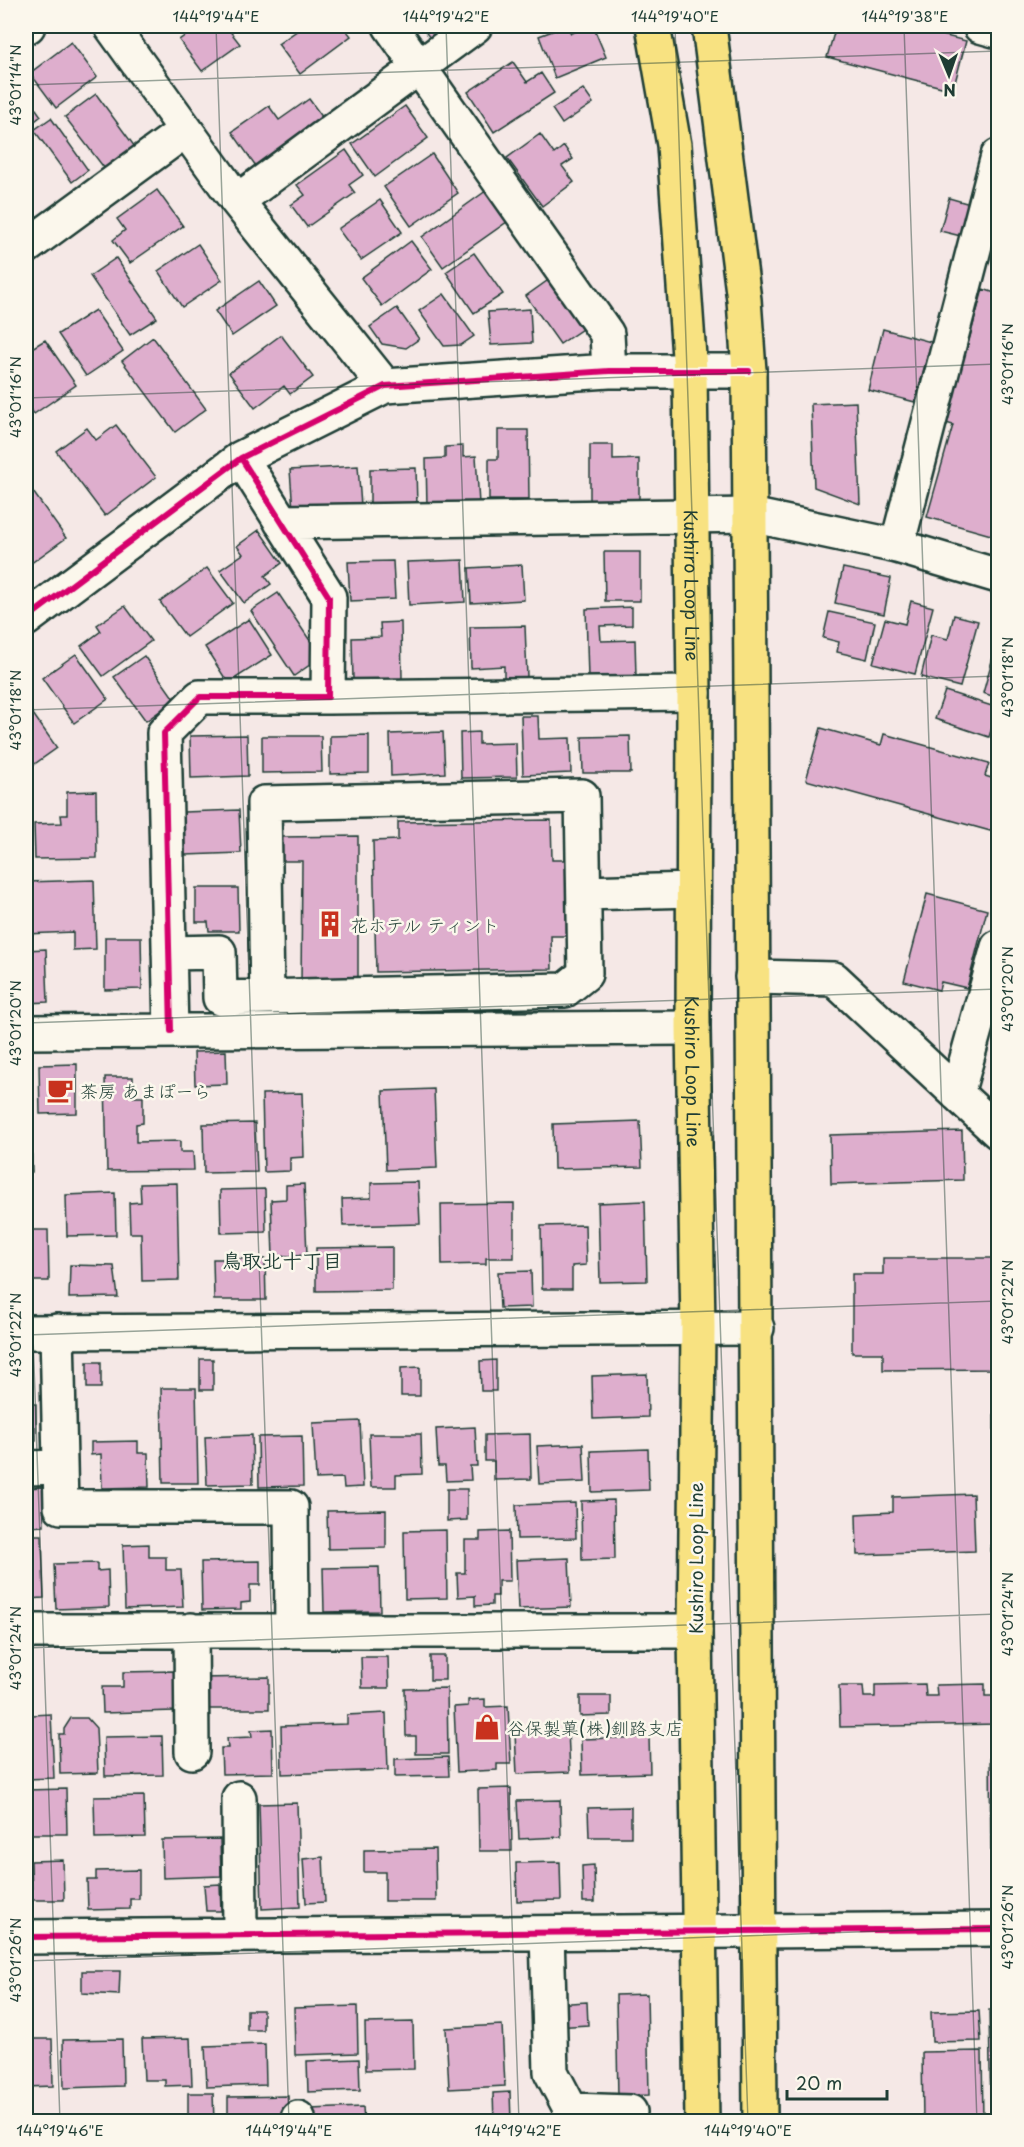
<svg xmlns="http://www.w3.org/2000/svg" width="1024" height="2147" viewBox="0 0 1024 2147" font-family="'Playpen Sans','Klee One',sans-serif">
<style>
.building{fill:#deaecd;stroke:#1f3d34;stroke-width:1.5}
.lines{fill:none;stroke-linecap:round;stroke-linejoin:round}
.minor-casing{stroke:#1f3d34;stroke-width:38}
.major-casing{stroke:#1f3d34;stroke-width:38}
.minor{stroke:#fbf7ec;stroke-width:33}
.major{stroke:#f8e281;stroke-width:33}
.cycleway-casing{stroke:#fbf7ec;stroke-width:10}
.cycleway{stroke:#d6006c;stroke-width:6}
.ticks{fill:none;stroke:#1f3d34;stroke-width:1.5;stroke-opacity:0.45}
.labels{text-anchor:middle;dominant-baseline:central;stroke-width:5;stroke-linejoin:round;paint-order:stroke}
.street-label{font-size:18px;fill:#1f3d34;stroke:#fbf7ec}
.poi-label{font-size:18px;fill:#1f3d34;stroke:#fbf7ec;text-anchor:start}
.neighbourhood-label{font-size:20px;font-weight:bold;fill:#1f3d34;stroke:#fbf7ec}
.neatline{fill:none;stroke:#1f3d34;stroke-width:2}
.ticks-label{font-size:15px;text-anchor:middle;fill:#1f3d34}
</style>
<rect width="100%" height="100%" fill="#f5e8e6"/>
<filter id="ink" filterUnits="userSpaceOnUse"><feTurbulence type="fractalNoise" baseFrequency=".0167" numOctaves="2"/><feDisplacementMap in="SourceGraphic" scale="12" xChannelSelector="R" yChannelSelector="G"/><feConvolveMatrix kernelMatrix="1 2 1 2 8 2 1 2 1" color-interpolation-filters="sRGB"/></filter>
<g filter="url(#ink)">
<!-- building -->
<path class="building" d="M199,26h27l14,18 -38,27 -23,-31z
M304,26h39l8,10 -51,38 -22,-30z
M421,26h34l-22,16z
M566,26l5,7 22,-7 13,31 -51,21 -16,-42z
M836,26h70l60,15 -13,49 -126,-33z
M71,42l26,35 -41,31 -26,-35z
M513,62l14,20 14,-9 13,20 -60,39 -26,-40z
M583,89l10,14 -31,21 -10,-15z
M96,94l39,53 -30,22 -40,-52z
M26,95l15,21 -15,12z
M309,99l17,23 -68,47 -26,-37 37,-26 10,14z
M405,106l23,32 -53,39 -23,-33z
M51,118l37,52 -16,12 -38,-52z
M540,134l14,20 10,-8 9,13 -11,7 12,16 -32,24 -35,-48z
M346,150l17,25 -14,10 6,8 -48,34 -16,-22 14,-10 -8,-10z
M432,154l26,39 -47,33 -27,-39z
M490,188l21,31 -68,48 -21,-30z
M157,190l26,36 -53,37 -17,-23 12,-10 -8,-11z
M949,198l21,6 -9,32 -21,-5z
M380,200l22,32 -41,28 -23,-31z
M411,241l21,28 -50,37 -21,-28z
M198,244l24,36 -40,27 -24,-36z
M474,253l29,41 -29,19 -28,-41z
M116,258l41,60 -27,17 -40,-59z
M554,276l34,49 -28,19 -34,-48z
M259,281l17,25 -44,30 -17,-25z
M983,289l15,5v243l-71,-20 26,-92 -7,-2z
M444,294l30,42 -13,9 -17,1 -25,-35z
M397,308l22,31 -13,9 -24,-4 -12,-17z
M530,309l2,34 -41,2 -3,-33z
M95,310l28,41 -37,25 -28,-42z
M883,329l48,13 -16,60 -47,-12z
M281,335l32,42 -23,17 -6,-8 -29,22 -26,-35z
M153,337l53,72 -31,23 -53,-71z
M45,340l31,45 -42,29 -8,-13v-58l1,-1 5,6z
M856,402l4,102 -46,-17 -3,-83z
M116,425l40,52 -51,39 -49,-65 31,-23 9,12z
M498,430h30l1,70h-40v-41h9z
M590,445h23v15l26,-1v44l-49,1z
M463,446v11l13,-1 3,48 -52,2 -1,-47 19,-1v-11z
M358,466l3,40 -68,4 -3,-40z
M416,468l1,39 -47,1v-39z
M26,482l40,56 -39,28 -1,-3z
M259,530l23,33 -17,13 6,8 -27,19 -24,-33 23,-16 -6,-8z
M604,552h36v49h-35z
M463,560l2,42 -56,3 -2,-43z
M393,561l2,38 -45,2 -2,-39z
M522,565l2,35 -53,3 -2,-35z
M207,568l26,35 -47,34 -26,-35z
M843,568l48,10 -7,36 -49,-11z
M278,593l43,64 -27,19 -43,-65z
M911,601l22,6 -18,67 -42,-11 12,-44 20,5z
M125,606l26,35 -48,35 -22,-30 20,-15 -4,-6z
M632,607v18l-32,1 1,15 34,-1 1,37 -48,1 -2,-69z
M829,612l46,10 -8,37 -30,-7 2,-10 -16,-4z
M954,615l24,6 -18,66 -39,-10 10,-42 17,4z
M249,619l23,36 -44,28 -23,-36z
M401,622l1,57 -49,1 -1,-42 29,-1 -1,-14z
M525,626l2,51 -23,1v-12l-33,2 -1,-41z
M998,639v59l-15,-5z
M76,654l32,45 -34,24 -32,-45z
M144,656l31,44 -29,21 -32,-44z
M945,691l53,17 -9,29 -54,-18z
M26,704l31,44 -31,22z
M521,716h17l1,23 31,-1 1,35 -48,2z
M821,728l60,17 3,-11 105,29 -4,13 13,4v37l-4,15 -188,-52z
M443,732l2,41 -54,3 -1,-42z
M479,732v12l37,-1 1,34 -56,1 -1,-45z
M247,735l1,41 -57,2 -1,-42z
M369,735v38l-39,1v-38z
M262,736h59l1,36 -60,1z
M630,736l1,37h-48l-1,-36z
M96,791l1,67 -62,1 -1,-35 28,-1 -1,-8h6v-23z
M239,810l2,43 -56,2 -1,-43z
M551,820l1,40h19l1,76h-21l1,33 -176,3 -3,-131 25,-1v-18z
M358,836v152l-57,-1 1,-126h-21v-24z
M94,880l2,69 -23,1v-18l-47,2v-52z
M196,888h42l1,43h-30l-1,-9h-12z
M927,894l60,16 -20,78 -26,-6 -2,8 -35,-9z
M105,937h36l1,52 -37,1z
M46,949l2,53 -22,1v-53z
M226,1051l1,33 -32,1 -1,-33z
M77,1064v49l-37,1 -1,-49z
M105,1077h28v20h10v26l-7,1v18l44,-1v11h13l1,18 -87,1z
M434,1089l3,79 -51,2 -3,-79z
M302,1093l2,64 -14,1v13l-26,1 -2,-78z
M640,1121l2,46 -88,2 -1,-45z
M255,1123l2,49 -53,1 -1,-49z
M26,1127h5l1,45h-6z
M962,1131l1,49 -132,4 -1,-49z
M418,1182l2,42 -77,2 -1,-27 29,-1v-15z
M177,1183l2,97 -37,1 -1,-48h-11l-1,-30 12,-1 -1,-18z
M304,1184l3,71 -34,2 -2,-57 15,-1v-14z
M265,1189l1,43 -45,1 -1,-43z
M115,1193l1,42 -49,1 -1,-41z
M645,1201l2,80 -47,1 -2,-79z
M514,1203v55h-28v6l-44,1 -1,-61z
M585,1225l1,40 -14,1v23h-30l-1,-63z
M26,1230h22l1,51h-23z
M392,1247v43l-76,1v-43z
M883,1258h115v111l-115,1v-17h-31v-79h31z
M213,1259h52l1,41h-52z
M70,1265l44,1 4,31 -49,1z
M531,1271l1,36 -32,1 -2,-36z
M200,1359h13v31h-13z
M496,1360v31h-15l-1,-30z
M87,1362h14v26h-14z
M420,1367v29h-19v-28z
M647,1374l1,43 -55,2 -1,-43z
M161,1388h35l2,95h-35z
M994,1390h4v77h-4z
M26,1404h10v36h-10z
M360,1421l3,66 -19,1 -1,-10 -27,1 -3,-56z
M475,1427l2,39h-7l1,14 -25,1 -1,-15h-7l-2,-37z
M369,1434h52l1,40 -26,1v12h-25z
M530,1434l1,45 -37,1v-19h-9v-26z
M252,1435l1,49 -46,1 -2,-48z
M302,1436l1,50 -44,1 -1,-50z
M138,1441v12h10l1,34 -47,1 -1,-34 -10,1v-13z
M583,1444l2,38 -46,2 -2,-38z
M648,1449l1,41 -57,2 -1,-41z
M990,1473h8v84h-7z
M43,1487l1,39 -18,1v-39z
M447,1489h20v31l-20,1z
M973,1494l2,57 -118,4 -1,-41 37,-2v-15z
M614,1500l1,59 -33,1 -1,-59z
M575,1503l1,35 -59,1 -1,-34z
M386,1510v38l-58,1 -1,-38z
M446,1530l1,68 -42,1 -1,-68z
M509,1531l1,50h-12v15h-6v9l-17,1v-10l-17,1 -1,-24h8v-33h15v-8z
M26,1535h16l2,63 -18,1z
M149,1544v13h17v13h15l2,37 -58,2 -2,-64z
M569,1558l2,49 -53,2 -2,-49z
M260,1561v24h-10v17l-9,1v6l-39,1 -1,-48z
M97,1563v8l11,-1 1,37 -53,2 -2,-45z
M379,1567l1,44 -56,1 -1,-44z
M430,1656h15v24h-15z
M361,1657h27l1,31h-27z
M174,1671l1,40 -72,2 -1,-26h21v-15z
M269,1677v32h-69v-31z
M925,1684l1,12h11l-1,-11 49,-1v12h13v-12v40l-158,3 -1,-41h24l1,11h11v-12z
M447,1688l1,66h-32v-18h-10l-1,-47z
M580,1696h31v19l-31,1z
M485,1699v8l23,-1 3,58h-14v6l-40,2 -3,-65 14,-1v-6z
M26,1705h6v10l19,-1 3,64 -28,1z
M386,1713l2,57 -106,4 -1,-48 66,-2v-9z
M71,1718h16l9,10 2,45 -38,1 -1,-40h5v-5z
M272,1729l1,44 -51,1 -1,-26h7l-1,-10 25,-1 -1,-7z
M568,1731l2,41 -53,2 -2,-41z
M162,1736l1,39 -58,1 -1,-39z
M649,1737l1,36 -68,2 -1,-36z
M990,1742h8v140h-7z
M448,1757l1,19 -54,1v-18z
M511,1788l1,63h-33l-1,-62z
M66,1789l1,45h-36v-16h-5v-28z
M144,1796l1,41 -50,1 -1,-41z
M560,1800l1,37 -42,2 -2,-38z
M297,1803l3,104 -38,2 -3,-105z
M631,1807v30h-42l-1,-29z
M220,1839l1,37 -58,2 -1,-38z
M435,1849l1,52h-51v-29h-21v-22z
M323,1857l2,45 -19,1 -3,-44z
M63,1860l1,40h-32l-1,-39z
M560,1862l1,38 -44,1 -1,-38z
M594,1865l1,37h-12l-1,-36z
M139,1870v29h-9v10l-42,1 -1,-30h9v-9z
M220,1884l1,27h-15l-2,-26z
M82,1971h38l-1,24 -37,-2z
M647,1994l2,101 -31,1 -2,-101z
M587,2002l1,23 -33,2 -1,-23z
M357,2006l1,47 -63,2 -1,-47z
M247,2010h16v20h-16z
M989,2010h9v112h-7z
M979,2011l2,30 -49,1 -1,-30z
M413,2022l1,47 -48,1 -1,-47z
M502,2025l3,61 -56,3 -3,-61z
M190,2038l2,47 -27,1v-6h-21l-2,-41z
M26,2039h26l1,47 -27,1z
M122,2039l1,47 -59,2 -1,-48z
M265,2044l1,41 -59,2 -2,-41z
M982,2051l1,71h-60l-1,-70z
M359,2059l1,31 -52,2 -1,-31z
M510,2092l1,30h-17l-1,-29z
M188,2093h25l1,29h-26z
M288,2096l1,26h-61v-25z
M363,2107l1,15h-54v-13z"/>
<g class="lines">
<!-- minor casing -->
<g class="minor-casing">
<path id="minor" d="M111,26l126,175 148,185
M390,26l217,308 2,37
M980,26l18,5
M26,27l2,-1
M237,201l238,-175
M26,247l160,-117
M281,522l470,-7 146,31 101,30
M897,546l101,-390
M26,619l215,-161 144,-72 224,-15h140
M328,697l366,-4
M584,893l109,-3
M169,953l50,-1 1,46 345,-8 20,-16 -3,-178 -318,7 3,194
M752,977l82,2 164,153
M171,1031l-7,-298 36,-36h128l1,-100 -88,-139
M26,1032l667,-4
M957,1094l41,-147
M57,1331l4,176h230l1,122
M26,1332l731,-4
M26,1468l34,-1
M191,1630l1,122
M26,1631h669
M239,1798l1,137
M547,1933l4,139 20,38 59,2
M26,1937l972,-8
M298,2118v4"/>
</g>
<!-- major casing -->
<g class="major-casing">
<g id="major">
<path id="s1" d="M653,26l21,119 16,226 4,322 -1,335 5,300 -3,303 7,491"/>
<path d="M709,26l35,274 5,71 11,1751"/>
</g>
</g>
<!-- minor -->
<use href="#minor" class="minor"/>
<!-- major -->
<use href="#major" class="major"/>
<!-- cycleway casing -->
<g class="cycleway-casing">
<path id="cycleway" d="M26,619l215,-161 144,-72 224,-15h140
M171,1031l-7,-298 36,-36h128l1,-100 -88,-139
M26,1937l972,-8"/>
</g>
<!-- cycleway -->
<use href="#cycleway" class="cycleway"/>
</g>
</g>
<!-- ticks -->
<path class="ticks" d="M216,26l73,2096M446,26l73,2096M675,26l73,2096M904,26l73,2096M26,85l972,-34M26,398l972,-34M26,710l972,-34M26,1023l972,-34M26,1132l34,990M26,1335l972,-34M26,1648l972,-34M26,1961l972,-34"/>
<!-- icons -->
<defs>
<g id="building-bare" transform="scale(2.07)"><path d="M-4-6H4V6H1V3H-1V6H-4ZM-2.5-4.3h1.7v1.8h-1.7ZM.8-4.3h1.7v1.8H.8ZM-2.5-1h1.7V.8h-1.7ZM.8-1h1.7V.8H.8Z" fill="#c8321e" stroke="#fbf7ec" stroke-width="2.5" paint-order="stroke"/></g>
<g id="cafe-bare" transform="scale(2.07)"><path d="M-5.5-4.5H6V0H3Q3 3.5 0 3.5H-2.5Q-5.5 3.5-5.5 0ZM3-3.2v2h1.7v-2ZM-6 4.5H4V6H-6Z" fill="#c8321e" stroke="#fbf7ec" stroke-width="2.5" paint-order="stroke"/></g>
<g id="shop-bare" transform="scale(2.07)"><path d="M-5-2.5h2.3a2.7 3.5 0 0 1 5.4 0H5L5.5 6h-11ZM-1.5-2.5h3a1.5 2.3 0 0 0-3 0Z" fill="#c8321e" stroke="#fbf7ec" stroke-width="2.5" paint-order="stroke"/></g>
</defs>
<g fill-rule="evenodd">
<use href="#building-bare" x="330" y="924"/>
<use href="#cafe-bare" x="60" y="1090"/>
<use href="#shop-bare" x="487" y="1727"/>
</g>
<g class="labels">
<!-- street labels -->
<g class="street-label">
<text stroke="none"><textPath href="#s1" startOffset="562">Kushiro Loop Line</textPath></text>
<text stroke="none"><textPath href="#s1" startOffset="1048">Kushiro Loop Line</textPath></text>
<text transform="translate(695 1558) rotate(-90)">Kushiro Loop Line</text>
</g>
<!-- poi labels -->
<g class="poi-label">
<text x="350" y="924">花ホテル ティント</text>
<text x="80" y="1090">茶房 あまぽーら</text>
<text x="507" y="1727">谷保製菓(株)釧路支店</text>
</g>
<!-- neighbourhood labels -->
<g class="neighbourhood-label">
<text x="282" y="1260">鳥取北十丁目</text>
</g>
</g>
<!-- margin -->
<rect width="1024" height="2147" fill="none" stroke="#fbf7ec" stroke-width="66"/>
<!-- north arrow -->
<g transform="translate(949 75) rotate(178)" stroke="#fbf7ec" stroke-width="4.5" paint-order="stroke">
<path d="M0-4.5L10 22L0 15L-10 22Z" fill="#1f3d34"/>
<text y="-9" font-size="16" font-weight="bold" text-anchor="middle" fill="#1f3d34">N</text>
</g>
<!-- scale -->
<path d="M787 2090v9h100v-9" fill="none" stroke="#1f3d34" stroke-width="3"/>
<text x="796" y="2090" font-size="18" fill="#1f3d34" stroke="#fbf7ec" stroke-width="4.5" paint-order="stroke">20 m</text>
<rect x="33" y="33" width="958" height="2081" class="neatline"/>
<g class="ticks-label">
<text x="216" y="22">144°19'44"E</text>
<text x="446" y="22">144°19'42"E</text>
<text x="675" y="22">144°19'40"E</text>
<text x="905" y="22">144°19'38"E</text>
<text transform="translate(16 85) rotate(-90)" y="5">43°01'14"N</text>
<text transform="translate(1008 364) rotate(-90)" y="5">43°01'16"N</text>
<text transform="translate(16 397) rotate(-90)" y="5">43°01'16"N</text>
<text transform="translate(1008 677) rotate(-90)" y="5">43°01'18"N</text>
<text transform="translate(16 710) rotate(-90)" y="5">43°01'18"N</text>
<text transform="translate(1008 989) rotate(-90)" y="5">43°01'20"N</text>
<text transform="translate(16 1023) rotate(-90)" y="5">43°01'20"N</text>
<text transform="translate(1008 1302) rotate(-90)" y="5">43°01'22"N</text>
<text transform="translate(16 1335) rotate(-90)" y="5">43°01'22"N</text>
<text transform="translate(1008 1614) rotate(-90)" y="5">43°01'24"N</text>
<text transform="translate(16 1648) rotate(-90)" y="5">43°01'24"N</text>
<text transform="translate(1008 1927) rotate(-90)" y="5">43°01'26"N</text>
<text transform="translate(16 1960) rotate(-90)" y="5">43°01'26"N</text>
<text x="60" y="2136">144°19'46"E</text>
<text x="289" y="2136">144°19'44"E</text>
<text x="518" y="2136">144°19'42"E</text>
<text x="748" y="2136">144°19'40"E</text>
</g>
</svg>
